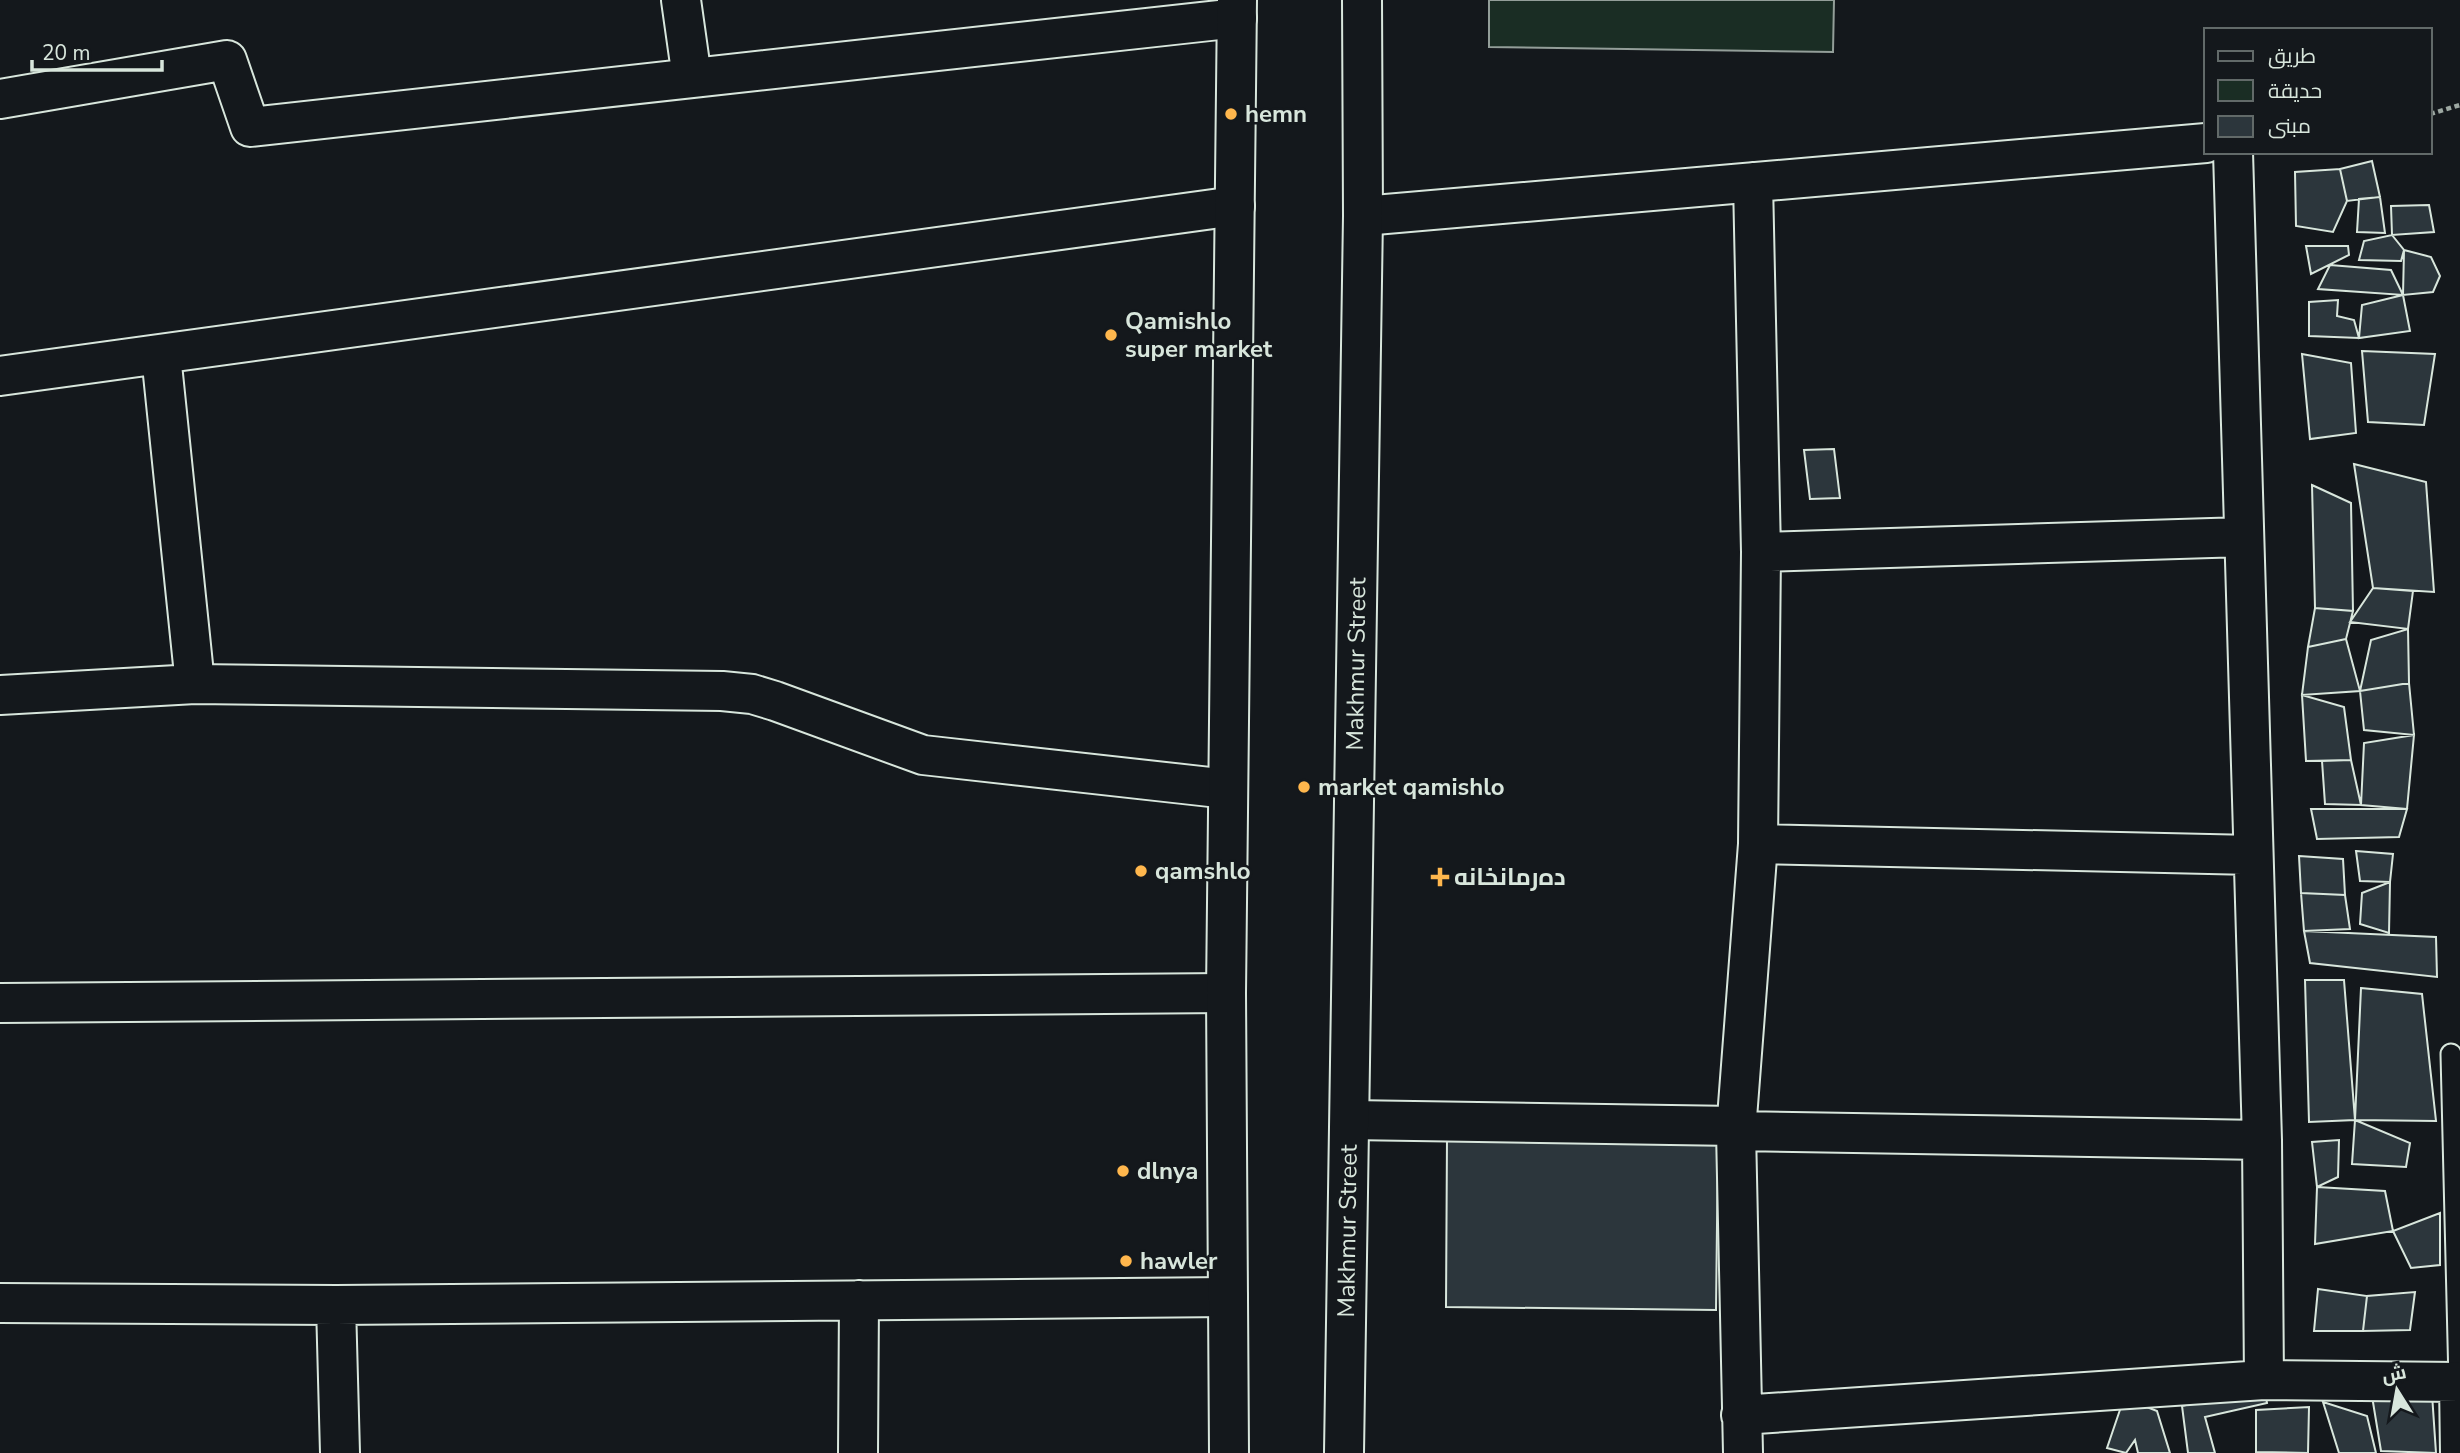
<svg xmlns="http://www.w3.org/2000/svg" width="2460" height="1453" viewBox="0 0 2460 1453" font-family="'Nunito Sans',Cairo,sans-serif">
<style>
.green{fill:#1a2d24;stroke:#939e99;stroke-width:2}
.building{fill:#2c363c;stroke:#d8e6dc;stroke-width:2}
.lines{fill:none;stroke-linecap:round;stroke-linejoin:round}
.lane-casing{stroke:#d8e6dc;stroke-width:23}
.street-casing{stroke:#d8e6dc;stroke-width:42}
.highway-casing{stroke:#d8e6dc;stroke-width:42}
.path{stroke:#9da8a2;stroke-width:4.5;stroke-dasharray:5 3.5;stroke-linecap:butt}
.lane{stroke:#14181c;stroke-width:19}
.street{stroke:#14181c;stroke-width:38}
.highway{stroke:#14181c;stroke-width:38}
.poi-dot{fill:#ffb74d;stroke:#14181c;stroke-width:2.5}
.labels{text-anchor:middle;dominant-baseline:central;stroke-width:5;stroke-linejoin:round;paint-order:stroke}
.poi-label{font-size:24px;font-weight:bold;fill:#d8e6dc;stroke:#14181c;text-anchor:start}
.street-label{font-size:24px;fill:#d8e6dc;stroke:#14181c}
</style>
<rect width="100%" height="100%" fill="#14181c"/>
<!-- green -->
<path class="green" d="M1489,0h345l-1,52 -344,-5z"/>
<!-- building -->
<path class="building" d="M2372,161l8,36 -33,4 -7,-32z
M2340,169l7,32 -14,31 -37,-6 -1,-54z
M2380,197l5,36 -28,-1 2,-33z
M2429,205l5,27 -42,3 -1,-29z
M2392,235l12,15 -3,11 -42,-1 5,-19z
M2306,246h42l1,9 -38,19z
M2404,250l27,7 9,19 -7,16 -30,3z
M2330,265l61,5 12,25 -85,-6z
M2403,295l7,36 -51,7 3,-33z
M2338,300l-1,16 17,4 5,18 -50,-2v-34z
M2362,351l73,3 -11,71 -56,-3z
M2302,354l49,9 5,70 -46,6z
M1834,449l6,49 -30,1 -6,-49z
M2354,464l72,18 8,110 -61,-4z
M2312,485l39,18 2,108 -38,-3z
M2373,588l40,3 -5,38 -58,-7z
M2315,608l38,3 -7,28 -38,8z
M2408,629l1,54 -49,8 11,-51z
M2346,639l14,52 -58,4 6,-48z
M2409,683l5,52 -50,-5 -4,-39z
M2302,695l42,12 7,53 -45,1z
M2414,735l-7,74 -46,-4 3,-62z
M2351,760l10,45 -36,-1 -3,-43z
M2311,809h96l-8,28 -82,2z
M2356,851l37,3 -3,28 -30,-1z
M2299,856l44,3 2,36 -44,-2z
M2390,882l-1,51 -29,-9 2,-31z
M2301,893l44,2 5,34 -46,2z
M2304,931l132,6 1,40 -127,-14z
M2305,980h39l11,140 -46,2z
M2361,988l61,6 14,127 -81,-1z
M2355,1120l55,23 -4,24 -54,-3z
M1447,1137l271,3 -2,170 -270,-3z
M2339,1140l-1,37 -21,10 -5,-45z
M2317,1187l68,4 8,40 -78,13z
M2440,1213v52l-29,3 -18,-37z
M2318,1289l49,7 -4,35h-49z
M2415,1292l-5,38 -47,1 4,-35z
M2264,1386l3,17 -62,14 10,36h-27l-6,-47z
M2371,1390l61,4 4,59 -55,-2z
M2124,1398l33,13 13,42h-32l-3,-13 -9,13 -19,-5z
M2323,1402l44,14 9,37h-37z
M2309,1407l-1,46 -52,-1v-42z"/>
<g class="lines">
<!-- lane casing -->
<g class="lane-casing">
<path id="lane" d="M2451,1054l8,328"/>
</g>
<!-- street casing -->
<g class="street-casing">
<path id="street" d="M681,0l11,78
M0,99l227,-39 23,67 987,-109
M2233,152l29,988 2,240
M1363,216l843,-73
M161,355l34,329
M0,376l1235,-170
M1761,552l483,-15
M0,695l195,-11 527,7 30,3 23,7 148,54 305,34
M1758,844l495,11
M0,1003l1226,-10
M1350,1120l386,6
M1736,1131l526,9
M0,1303l336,2 892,-8
M336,1305l4,148
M1741,1415l523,-35 195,2 1,71
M858,1453l1,-153
M1743,1453l-7,-322 22,-287 3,-292 -8,-370"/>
</g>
<!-- highway casing -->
<g class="highway-casing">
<g id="highway">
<path d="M1229,1453l-3,-460 11,-993"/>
<path id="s1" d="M1344,1453l19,-1237 -1,-216"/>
</g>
</g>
<!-- path -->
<path class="path" d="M2430,114l30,-9"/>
<!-- lane -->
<use href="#lane" class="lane"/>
<!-- street -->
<use href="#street" class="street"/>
<!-- highway -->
<use href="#highway" class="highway"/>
</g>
<!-- markers -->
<g class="poi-dot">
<circle cx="1231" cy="114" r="7"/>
<circle cx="1111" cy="335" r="7"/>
<circle cx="1304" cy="787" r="7"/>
<circle cx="1141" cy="871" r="7"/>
<path d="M1436.5 866.5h7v7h7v7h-7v7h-7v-7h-7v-7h7z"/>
<circle cx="1123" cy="1171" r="7"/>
<circle cx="1126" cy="1261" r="7"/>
</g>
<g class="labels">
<!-- poi labels -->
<g class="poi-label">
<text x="1245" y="114">hemn</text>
<text x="1125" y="321">Qamishlo<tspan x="1125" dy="28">super market</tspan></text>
<text x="1318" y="787">market qamishlo</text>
<text x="1155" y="871">qamshlo</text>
<text x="1454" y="877">ده‌رمانخانه‌</text>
<text x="1137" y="1171">dlnya</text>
<text x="1140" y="1261">hawler</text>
</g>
<!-- street labels -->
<g class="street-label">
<text stroke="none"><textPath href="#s1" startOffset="789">Makhmur Street</textPath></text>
<text stroke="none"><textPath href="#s1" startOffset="222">Makhmur Street</textPath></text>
</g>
</g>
<!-- legend -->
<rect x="2204" y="28" width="228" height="126" fill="#14181c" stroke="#626a69" stroke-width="2"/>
<rect x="2218" y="51" width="35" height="10" fill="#14181c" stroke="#626a69" stroke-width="2"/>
<text x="2268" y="63" font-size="21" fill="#d8e6dc">طريق</text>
<rect x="2218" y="80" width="35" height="21" fill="#1a2d24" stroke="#626a69" stroke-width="2"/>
<text x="2268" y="98" font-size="21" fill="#d8e6dc">حديقة</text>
<rect x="2218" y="116" width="35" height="21" fill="#2c363c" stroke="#626a69" stroke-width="2"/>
<text x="2268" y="133" font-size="21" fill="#d8e6dc">مبنى</text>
<!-- north arrow -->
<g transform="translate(2397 1390) rotate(349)" stroke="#14181c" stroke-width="5" paint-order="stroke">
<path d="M0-5L12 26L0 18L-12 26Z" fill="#d8e6dc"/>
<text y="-10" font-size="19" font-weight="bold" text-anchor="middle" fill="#d8e6dc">ش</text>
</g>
<!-- scale -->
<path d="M32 60v10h130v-10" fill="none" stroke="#d8e6dc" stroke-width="3.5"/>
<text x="42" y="60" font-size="21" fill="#d8e6dc" stroke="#14181c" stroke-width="5" paint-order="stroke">20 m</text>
</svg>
